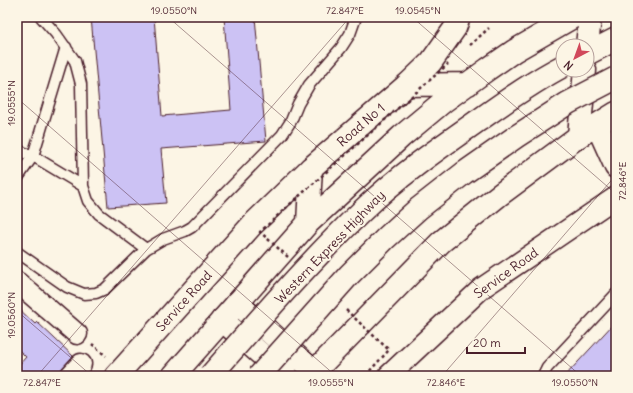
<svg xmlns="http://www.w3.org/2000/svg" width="633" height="393" viewBox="0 0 633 393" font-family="Delius,sans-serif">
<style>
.building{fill:#ccc2f4;stroke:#4a1f2b}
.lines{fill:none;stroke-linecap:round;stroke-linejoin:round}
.service-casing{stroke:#4a1f2b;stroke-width:13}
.minor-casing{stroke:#4a1f2b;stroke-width:23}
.tertiary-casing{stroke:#4a1f2b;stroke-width:25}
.primary-casing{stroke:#4a1f2b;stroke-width:25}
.motorway-casing{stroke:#4a1f2b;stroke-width:25}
.path{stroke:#4a1f2b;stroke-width:2.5;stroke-dasharray:3 3;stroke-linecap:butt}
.service{stroke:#fcf5e5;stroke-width:10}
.minor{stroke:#fcf5e5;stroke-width:20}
.tertiary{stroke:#fcf5e5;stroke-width:22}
.primary{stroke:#fcf5e5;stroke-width:22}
.motorway{stroke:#fcf5e5;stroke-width:22}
.motorway-bridge-casing{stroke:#4a1f2b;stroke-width:25;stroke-linecap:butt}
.path-bridge{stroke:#4a1f2b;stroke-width:2.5;stroke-dasharray:3 3;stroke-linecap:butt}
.motorway-bridge{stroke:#fcf5e5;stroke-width:22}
.ticks{fill:none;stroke:#4a1f2b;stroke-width:1;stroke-opacity:0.45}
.labels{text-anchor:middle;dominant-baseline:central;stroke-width:4;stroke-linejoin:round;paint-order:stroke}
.street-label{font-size:13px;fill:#4a1f2b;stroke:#fcf5e5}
.neatline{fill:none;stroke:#4a1f2b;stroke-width:1.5}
.ticks-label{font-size:10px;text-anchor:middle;fill:#4a1f2b}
</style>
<rect width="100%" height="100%" fill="#fcf5e5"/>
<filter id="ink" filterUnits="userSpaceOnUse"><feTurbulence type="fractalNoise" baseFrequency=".025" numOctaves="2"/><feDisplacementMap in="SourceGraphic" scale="8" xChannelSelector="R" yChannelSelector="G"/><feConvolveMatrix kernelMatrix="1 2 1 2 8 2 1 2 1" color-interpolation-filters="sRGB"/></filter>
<g filter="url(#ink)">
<!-- building -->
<path class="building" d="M91,17h63l8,99 69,-6 -7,-93h31l11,124 -105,8 5,54 -58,4z
M17,307l18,17 2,-2 36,34 -11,12 -3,8h-42v-9l9,-10 -9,-9z
M616,321v55h-51z"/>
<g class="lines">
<!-- service casing -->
<g class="service-casing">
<path id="service" d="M41,17l15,17 19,27 6,23 2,102 5,15 11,13 47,35
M66,47l-33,109 50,30
M17,150l16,6 -16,23
M17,252l50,35 17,7 12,-1 9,-4 41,-40 17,-10 22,-8 7,-4 90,-92 9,-14 7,-17 11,-19 32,-37 9,-14 6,-17
M543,376l4,-8 69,-74"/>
</g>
<!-- minor casing -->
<g class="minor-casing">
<path id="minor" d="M17,282l60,52
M70,376l11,-12
M388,376l94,-88 134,-91"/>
</g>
<!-- tertiary casing -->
<g class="tertiary-casing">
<path id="tertiary" d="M237,303l82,73
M222,320l64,56
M116,376l136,-151 59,-57 96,-83 24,-23 24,-34 4,-11"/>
</g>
<!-- primary casing -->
<g class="primary-casing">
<path id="primary" d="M587,46l3,-29
M579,136l6,-66"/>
</g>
<!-- motorway casing -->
<g class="motorway-casing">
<path id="motorway" d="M587,54l29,-15
M407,85l61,-1
M597,125l19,42
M308,223l3,-55
M173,376l135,-153 94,-87 42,-35 44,-32 26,-18 59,-34
M310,376l131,-134 57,-46 81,-60 37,-23"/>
</g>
<!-- path -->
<path class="path" d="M470,45l19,-17
M92,344l14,12"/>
<!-- service -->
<use href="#service" class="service"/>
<!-- minor -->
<use href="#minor" class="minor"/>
<!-- tertiary -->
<use href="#tertiary" class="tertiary"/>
<!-- primary -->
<use href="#primary" class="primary"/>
<!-- motorway -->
<use href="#motorway" class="motorway"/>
<!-- motorway-bridge casing -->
<g class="motorway-bridge-casing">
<path id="motorway-bridge" d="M210,376c49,-56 98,-113 152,-165 35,-34 77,-63 117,-91 27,-19 55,-39 84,-54
M259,376l90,-101 37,-37 32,-29 46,-36 53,-37 51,-33 48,-25"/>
</g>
<!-- path-bridge -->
<path class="path-bridge" d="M288,257l-28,-25 28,-26 160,-142
M346,310l43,40 -24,26"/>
<!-- motorway-bridge -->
<use href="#motorway-bridge" class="motorway-bridge"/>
</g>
</g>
<!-- ticks -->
<path class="ticks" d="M168,17l413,359M412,17l204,177M17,98l319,278M17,311l75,65M37,376l313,-359M442,376l174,-201"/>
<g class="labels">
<!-- street labels -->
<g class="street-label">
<text transform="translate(361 125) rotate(-41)">Road No 1</text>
<text transform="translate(330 247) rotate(-46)">Western Express Highway</text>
<text transform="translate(506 273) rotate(-36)">Service Road</text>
<text transform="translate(184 301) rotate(-48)">Service Road</text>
</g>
</g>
<!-- margin -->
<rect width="633" height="393" fill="none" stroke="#fcf5e5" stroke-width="44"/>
<!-- north arrow -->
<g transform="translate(575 58) rotate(221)"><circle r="19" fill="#fcf5e5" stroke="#b59f9b"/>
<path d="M0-3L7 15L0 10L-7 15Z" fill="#d1495b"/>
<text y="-6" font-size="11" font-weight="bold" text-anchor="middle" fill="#4a1f2b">N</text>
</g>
<!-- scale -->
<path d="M467 347v6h58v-6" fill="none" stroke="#4a1f2b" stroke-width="2"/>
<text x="473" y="347" font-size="12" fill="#4a1f2b" stroke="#fcf5e5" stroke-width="3" paint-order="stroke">20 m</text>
<rect x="22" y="22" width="589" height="349" class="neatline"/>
<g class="ticks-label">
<text x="174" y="14">19.0550°N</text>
<text x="345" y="14">72.847°E</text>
<text x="418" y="14">19.0545°N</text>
<text transform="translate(11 103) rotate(-90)" y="4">19.0555°N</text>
<text transform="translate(622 181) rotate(-90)" y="4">72.846°E</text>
<text transform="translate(11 315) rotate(-90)" y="4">19.0560°N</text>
<text x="42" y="386">72.847°E</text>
<text x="331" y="386">19.0555°N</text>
<text x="446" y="386">72.846°E</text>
<text x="575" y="386">19.0550°N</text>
</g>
</svg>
